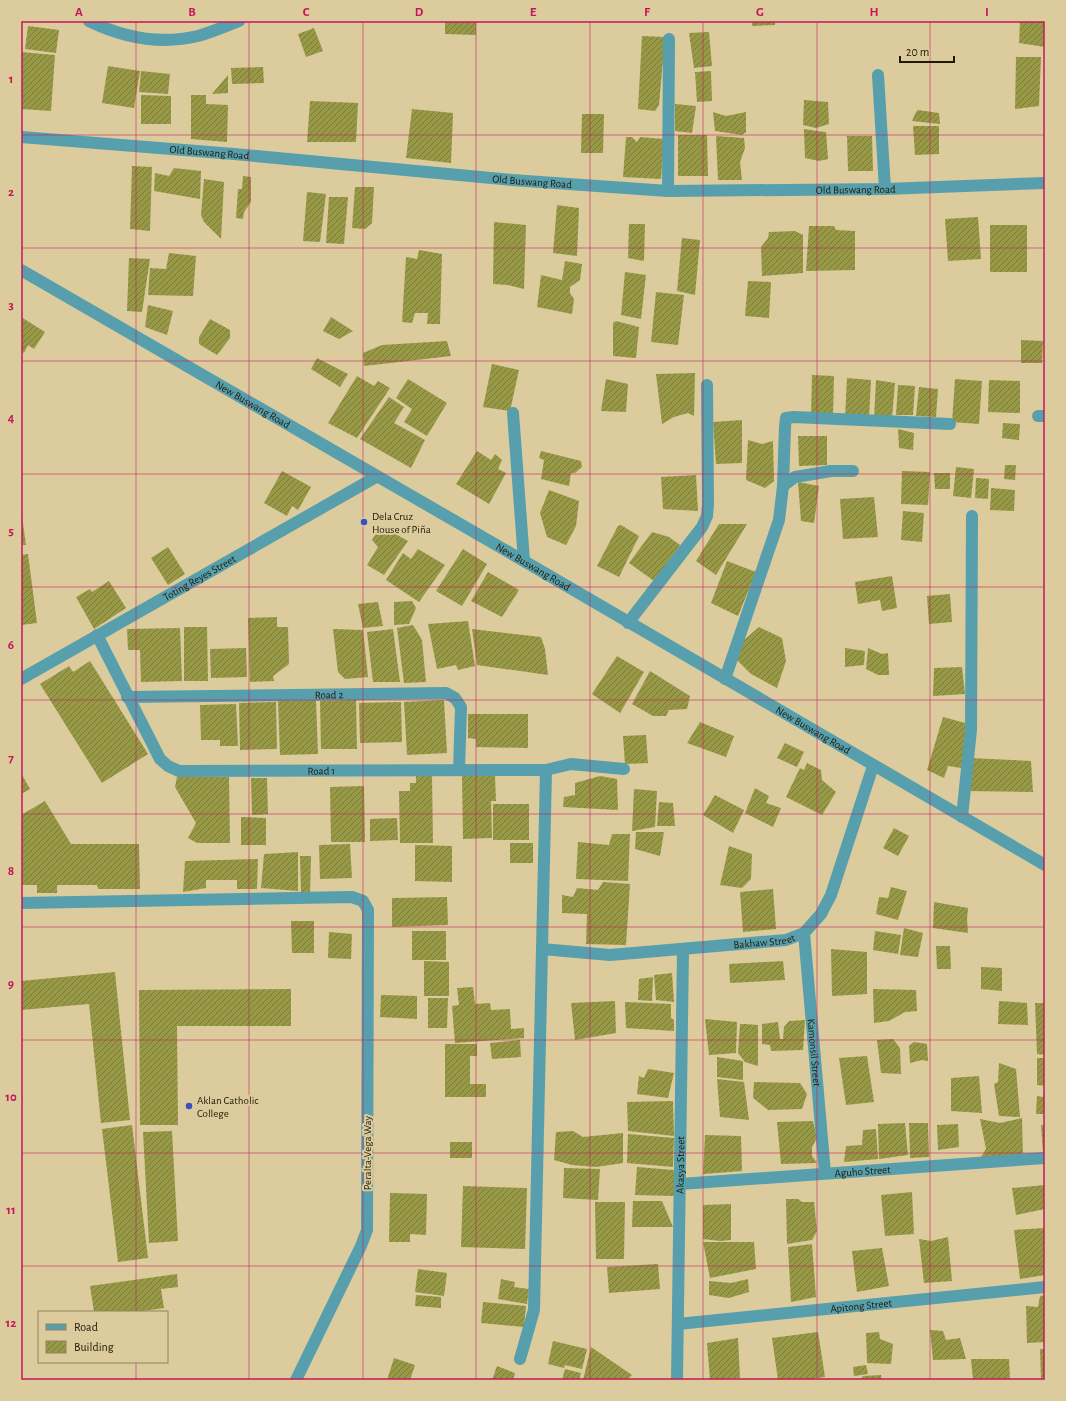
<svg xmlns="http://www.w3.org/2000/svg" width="1066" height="1401" viewBox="0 0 1066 1401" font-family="'Alegreya Sans',sans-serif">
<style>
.building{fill:url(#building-hatch)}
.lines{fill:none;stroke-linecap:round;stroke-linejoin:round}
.minor{stroke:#579fac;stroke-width:12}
.grid{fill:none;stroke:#c2185b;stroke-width:1;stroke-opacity:0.55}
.poi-dot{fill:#3a50c2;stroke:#dccb9d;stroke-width:1.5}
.labels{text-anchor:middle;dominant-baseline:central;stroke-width:4;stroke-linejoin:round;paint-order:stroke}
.street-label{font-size:11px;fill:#201a08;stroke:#dccb9d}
.poi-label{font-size:11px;fill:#201a08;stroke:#dccb9d;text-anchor:start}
.neatline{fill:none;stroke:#c2185b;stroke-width:1.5}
.grid-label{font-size:13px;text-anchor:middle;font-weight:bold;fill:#c2185b}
</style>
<defs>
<pattern id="building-hatch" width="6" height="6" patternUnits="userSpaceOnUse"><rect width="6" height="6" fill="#979946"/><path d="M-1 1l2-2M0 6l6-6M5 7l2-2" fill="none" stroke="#7b7c38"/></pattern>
</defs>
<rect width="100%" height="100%" fill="#dccb9d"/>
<!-- building -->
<path class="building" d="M445,21h31v14l-31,-1z
M752,21h23v4l-23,1z
M1020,21l25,1v25l-26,-4z
M28,26l31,4 -3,23 -31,-4z
M314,28l9,23 -17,6 -8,-23z
M709,32l3,34 -18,2 -5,-35z
M642,36l23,1 -6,68 -4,6 -17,-2z
M21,52l34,3 -4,56 -30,-2z
M1016,57h25l-2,49 -24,3z
M108,66l32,5 -6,37 -32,-5z
M263,67l1,16 -32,1 -1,-16z
M141,71l29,3 -2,20 -29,-2z
M711,71l1,30 -15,1 -2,-30z
M228,75v18l-16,1z
M141,95l30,1v28h-30z
M191,95h15v9l22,1 -1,37 -36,-3z
M804,100l24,2 1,22 -13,4 -13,-3z
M310,101l48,2 -2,39h-49z
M675,104l21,2 -4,27 -17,-2z
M412,109l41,4 -2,50 -45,-5z
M918,110l21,3 1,11 -28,-3 4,-9z
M713,112l13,4 20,-4v20l-4,3 -27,-4z
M582,114h22l-1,39h-22z
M913,126h26v28l-24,1z
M804,129l13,2 9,1 2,27 -9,2 -14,-3z
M678,135h29l1,41h-30z
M716,136l28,2 1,10 -5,14 2,18h-24z
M847,136h25l1,35h-25z
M626,137h6l5,5 3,-5 24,2 -3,40 -38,-2z
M132,166l20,1 -2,64 -20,-2z
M174,168l27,3 -1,28 -46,-8 1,-18 14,3z
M243,176l8,1v25l-7,10 -1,7 -7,-1 2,-29h4z
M204,179l20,3 -3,57 -17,-17 -3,-7z
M355,187h19l-2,36 -7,6 -13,-1z
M307,192l19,2 -6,48 -17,-1z
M329,197h19l-4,47 -18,-1z
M557,205l22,3 -2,48 -24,-3z
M978,217l3,42 -33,2 -3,-42z
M494,222l32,3 -2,64 -16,-4 -15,-1z
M629,224h16l-1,37 -16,-3z
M990,225h37v47h-37z
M809,226h25l2,4 19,1v39l-49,1z
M795,231l8,4v38l-41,3 -1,-29 7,-9 1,-6z
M682,238l18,2 -5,55 -18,-4z
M419,250l23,4 -2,70h-13l1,-11h-13l-3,10 -10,-1 4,-65 11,2z
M169,253l27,3 -3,40 -45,-1 2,-27 16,1z
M129,258l21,1 -8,53 -15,-1z
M565,261l17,3 -2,16 -10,7v6l4,6 -2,15 -35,-7 4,-32 21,5z
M625,272l21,3 -5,44 -20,-4z
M748,281l23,1 -2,36 -24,-2z
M656,292l28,3 -6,50 -27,-3z
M148,305l25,6 -6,24 -22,-8z
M21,317l24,15 -11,17 -6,-4 -4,8 -3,-2z
M331,317l22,14 -14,8 -16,-8z
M210,319l20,11v8l-13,17 -18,-11v-7z
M616,321l23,6 -3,31 -23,-2v-33z
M1021,340l22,1 -1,22h-21z
M447,341l4,15 -87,10 -1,-13 19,-8z
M317,358l31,16 -8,13 -29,-18z
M492,364l27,6 -9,41 -27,-4z
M695,373l-1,43 -6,-3 -14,4 -12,7 -6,-50z
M812,375l22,1 -1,40 -22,-1z
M357,376l17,10 4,-5 12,7 -33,50 -29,-15z
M847,378l24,2 -2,39 -24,-2z
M408,379l39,24 -20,33 -23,-14 8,-13 -16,-11z
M606,379l22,5 -2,28 -25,-1z
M955,379l27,2 -3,43 -27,-2z
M876,380l19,3 -3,35 -18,1z
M989,380l31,1v32l-32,-1z
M898,385l17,1 -2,29h-17z
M919,387l19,2 -2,28 -20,-1z
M389,397l15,10 -10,16 31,17 -14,28 -51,-29z
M742,420v43l-26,1 -3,-42z
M1003,423l17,1 -1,16 -17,-2z
M898,429l16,4 -1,17 -14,-2z
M798,436h29v29l-28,1z
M748,440l14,4 11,-3 1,40 -9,7 -19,-8z
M477,451l14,9 4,-6 7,6 -4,9 8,4 -17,31 -33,-20z
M541,451l40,10 1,6 -7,6h-4l-2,13 -28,-7 3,-19 -5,-2z
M1005,465h11l-1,15 -11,-1z
M956,467l18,2 -3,29 -18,-2z
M282,471l29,16 -13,23 -6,-4 -5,10 -23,-13z
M902,471l28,1 -2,33 -27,-1z
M934,473h16v16h-15z
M696,475l2,36 -35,-2 -2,-32z
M976,478l13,1 -1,20 -13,-1z
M798,482l21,4 -5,37 -13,-2z
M991,488l24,2 -1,21 -24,-1z
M549,490l30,11 -3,25 -10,19 -19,-8 -7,-24z
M874,497l4,40 -35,2 -3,-40z
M21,509l5,36h-5z
M903,511l21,2 -2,29 -21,-2z
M719,524h28l-31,51 -20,-14z
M621,525l18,11 -20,41 -22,-11 21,-40z
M381,526l27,15 -24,34 -17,-10 11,-18 -6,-7z
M652,532l17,5 11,8 -3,5 -23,31 -25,-18z
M168,547l17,27 -17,11 -17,-27z
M418,549l27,16 -26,37 -33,-22 17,-27 8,6z
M463,549l24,15 -25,42 -26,-15z
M28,554l9,69 -16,2v-70z
M727,561l29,11 -18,44 -27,-13z
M488,572l31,18 -17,27 -31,-16z
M892,576l5,32 -15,3 -2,-11 -22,4 -3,-22z
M109,581l17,27 -32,21 -18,-32 14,-8 2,3z
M950,594l2,28 -23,2 -2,-28z
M412,601l4,7 -7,16 -15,1v-23z
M378,602l5,24 -20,2 -5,-24z
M277,617v10h11l1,37 -16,12 1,5 -24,1 -2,-64z
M468,621l7,45 -17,4 -2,-5 -19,4 -9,-45z
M413,625l9,15 4,42 -22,1 -7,-55z
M184,627h23l1,54h-24z
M759,627l23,11 4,23 -9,27 -26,-14 -15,-15 8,-19z
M180,628l2,53 -41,1 -1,-32h-12l-1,-21z
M333,629l30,1 5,47 -23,2 -7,-7z
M393,629l7,53h-27l-6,-50z
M472,629l69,8 4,12 3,26 -71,-10z
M246,648l1,29 -36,1 -1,-29z
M845,648l20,3 -1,14 -19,2z
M868,648l14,6 6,-1 1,22h-11l-12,-6z
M617,656l27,16 -24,41 -28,-19z
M90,661l58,93 -46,29 -62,-99 29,-18 4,6z
M962,667l3,27 -32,2 1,-28z
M650,671l40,25 -3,13 -18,1 -3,6h-13l-21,-12z
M316,700l2,54 -38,1 -2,-54z
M356,700l1,49h-36l-1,-48z
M444,700l3,53 -40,2 -3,-53z
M276,702l1,47 -37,1 -1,-47z
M401,702l1,40 -42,1 -1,-40z
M236,704l2,42h-18v-6h-19l-1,-35z
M468,714h60v34l-52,-1v-8l-8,-1z
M943,717l26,7 -8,44 -13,-2 -4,12 -17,-8z
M700,722l34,14 -8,21 -39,-14z
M646,735l2,28 -23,1 -2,-28z
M785,743l19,9 -7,15 -20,-9z
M969,758l62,3 2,31 -65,-1z
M807,763l14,7 1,10 14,12 -14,23 -36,-18 14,-29 4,2z
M21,773l9,16 -9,5z
M416,775h16l1,68h-33l-1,-52h11v-8h6z
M462,776h33l1,25h-5l1,37 -29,1z
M600,776l17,3 1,31 -55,-3 1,-10 11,-2v-12z
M177,777h52l1,66h-33l-9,-5 8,-15 -21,-36z
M251,778h16l1,36 -16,1z
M364,786l1,56h-34l-1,-55z
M755,788l14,8 -3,7 15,5 -8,19 -28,-14z
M634,789l23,2 -2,36 -23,4z
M715,795l29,15 -11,23 -30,-18z
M45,801l26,43h68l1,45h-42l-1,-4h-40v8h-20v-8h-16v-70z
M659,802l14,1 2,23h-18z
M493,804h36v36h-36z
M241,817l25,1v27h-25z
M397,818l1,22 -28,1v-22z
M894,828l15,8 -11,20 -15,-8z
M636,832h28l-4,24 -25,-7z
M612,834h18l-2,47 -52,-2 2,-37 31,3z
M510,843h23v20h-23z
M350,844l2,34 -32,1 -1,-34z
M415,845l37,1v36l-37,-1z
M729,846l23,8 -1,25 -9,9 -22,-3z
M298,852v39l-37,-3 3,-34z
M300,856h11l-1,38 -9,-2z
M258,859l-1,30h-20v-9h-31v8l-23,4 2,-31z
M603,882l27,2 -4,61 -40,-1 1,-30 -25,-1v-18l11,2 4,-9 21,2z
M891,887l16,4 -9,29 -22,-6 3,-17 9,1z
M773,889l3,40 -33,3 -3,-40z
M447,897l1,28 -56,2v-29z
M934,902l34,6 -1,11 1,14 -35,-5z
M291,921h23v32h-22z
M904,928l19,5 -5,24 -18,-2z
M412,931h34v29h-34z
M875,931l26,4 -3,19 -25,-4z
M329,932l23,2 -1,25 -23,-1z
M936,946h14l1,23h-14z
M831,949l36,3v42l-35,2z
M424,961l25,1v34h-25z
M783,961l2,19 -55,3 -1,-19z
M981,967l21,1v23l-21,-2z
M115,972l15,148 -29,3 -12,-119 -68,6v-29z
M672,973l2,29 -18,-2 -2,-25z
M653,977l-1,24 -14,-1 1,-21z
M473,987l2,17 15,-1 1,7 19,-1 1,20 13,-1v10l-69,5 -3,-37 7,-1 -2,-17z
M291,989v37h-114l1,99h-38l-1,-135z
M873,989l43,1 1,21 -12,1 -16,9 -15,2z
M381,995l36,1v23l-37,-2z
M428,998h20l-1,30h-19z
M615,1001l1,32 -41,7 -4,-37z
M999,1001l28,2 1,22 -30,-1z
M625,1002l46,2v14l3,2v11l-48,-3z
M1035,1003h10v52l-8,-1z
M705,1019l32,3 -1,31 -27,2z
M805,1020l-2,30 -32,1 -1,-6 -8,-1v-20l16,-2 2,17h3l1,-12 5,-6z
M740,1024h5l13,1v41l-13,-4 -7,-9z
M893,1039l7,9 1,26 -20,-1 -4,-33z
M520,1040l1,17 -29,2 -2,-16z
M914,1042l13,2 1,17 -6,-1 -12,3 -1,-17z
M445,1044h32v12h-7v28h16v13h-41z
M867,1056l7,46 -28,3 -7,-47z
M717,1057l26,4v19l-26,-3z
M1037,1058h8v28l-8,-1z
M999,1063l17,6 4,48 -21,-1 -5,-32 4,-2z
M648,1069l26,4 -6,25 -31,-4 2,-18 5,2z
M979,1076l3,37 -31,-2v-33z
M717,1079l27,3 5,38 -29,-3z
M754,1082l46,1 7,11 -5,15 -34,1 -15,-12z
M1044,1091l1,23h-9l1,-18 6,1z
M673,1101l1,35 -46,-5 -1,-29z
M1022,1118l1,38 -44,4 7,-11 -6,-30 20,4z
M813,1121l4,17 -5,9v9l5,7 -36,1 -4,-42z
M905,1123l3,32 -29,4 -1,-35z
M909,1123h19l1,34 -19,1z
M958,1124l1,23 -21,3 -1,-25z
M132,1125l16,133 -30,4 -16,-133z
M1041,1125h4v27l-2,1z
M876,1129l2,30 -34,3 2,-16 16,-1 1,-15z
M172,1131l6,110 -29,2 -6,-111z
M573,1131l10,6 40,-4v30l-27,4 -24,-2 -18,-5 2,-28z
M628,1134l46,4 -1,29 -46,-4z
M705,1135l36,1 1,35 -39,3z
M450,1142h22v16h-22z
M637,1167l37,3v26l-39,-1z
M564,1168l36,1 -2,31 -35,-2z
M1045,1185v24l-29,6 -4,-27z
M463,1186l64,2 -2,61 -64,-2z
M912,1192l2,42 -29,2 -4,-41z
M390,1193l37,1 -1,41 -16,-1v8h-21z
M786,1199h12l4,3h12l3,29 -5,9 -25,4z
M633,1201h29l11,26h-41z
M595,1202h30l-1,57h-28z
M731,1204v36l-11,1 -17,-2v-34z
M1045,1228v47l-25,4 -6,-49z
M948,1237l4,44 -28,2 -5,-44 12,2z
M703,1242h51l2,27 -46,9z
M812,1244l4,53 -25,5 -3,-55z
M882,1248l7,38 -32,6 -5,-41z
M658,1264l2,25 -51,4 -2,-26z
M418,1269l29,4 -3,23 -29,-4z
M177,1274l1,13 -17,2 3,19 -28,4h-42l-4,-26z
M501,1279l14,3 -1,5 15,2 -2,15 -29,-5z
M748,1279l1,13 -20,6 -20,-3v-14l22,2z
M416,1295l25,2v11l-26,-2z
M1045,1295v47l-18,1 -1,-37 12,1 2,-11z
M483,1302l43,4 -2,21 -43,-4z
M930,1330l13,1 3,9 14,-2 6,21 -33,1z
M818,1332l7,45 -22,3h-25l-6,-42z
M879,1332l1,7 13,5 -2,20 -24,-1 -1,-30z
M738,1338l2,40 -30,2 -3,-37z
M553,1341l34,8 -5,20 -17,-4 -1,3 -16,-4z
M591,1347l41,28 -5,5h-44z
M1040,1349h5v31h-4z
M394,1358l21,7 -5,15h-23z
M971,1359h38l1,21h-37z
M866,1365l2,9 -14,2 -1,-9z
M497,1366l18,7 -2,7h-21z
M565,1369l16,4 -2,7h-17z
M881,1375l1,5h-22l3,-4z"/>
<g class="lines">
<!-- minor -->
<g class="minor">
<path d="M89,21c35,17 71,24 109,15 14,-4 28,-10 41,-15"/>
<path d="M878,75l7,114"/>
<path id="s1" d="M21,137l213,17 278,26 156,11 217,-2 160,-6"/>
<path d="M668,191l1,-152"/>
<path id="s2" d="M21,270l503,291 521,304"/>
<path d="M513,413l11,148"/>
<path d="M1038,416h7"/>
<path d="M783,486l12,-9 36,-6h22"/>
<path d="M628,623l74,-96 5,-11 1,-12 -1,-119"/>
<path id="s3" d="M97,635l63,124 8,7 11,5 367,-1 25,-6 53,5"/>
<path id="s4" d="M21,679l355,-202"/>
<path d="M725,679l54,-159 4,-34 2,-59 1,-9 8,-1 156,7"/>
<path id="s5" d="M127,697l319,-4 9,5 6,9 -2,63"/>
<path d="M962,817l9,-87 1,-214"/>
<path d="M21,903l331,-6 11,4 5,9 -1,320 -6,16 -65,134"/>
<path id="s6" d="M804,933l21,240"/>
<path id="s7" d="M542,949l68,6 176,-15 18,-7 17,-19 10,-19 42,-129"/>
<path id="s8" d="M680,1184l365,-26"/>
<path id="s9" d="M678,1324l367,-37"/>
<path d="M520,1359l14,-49 12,-540"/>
<path id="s10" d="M677,1380l6,-430"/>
</g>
</g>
<!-- grid -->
<path class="grid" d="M136,21v1291M249,21v1359M363,21v1359M476,21v1359M590,21v1359M703,21v1359M817,21v1359M930,21v1359M21,135h1024M21,248h1024M21,361h1024M21,474h1024M21,587h1024M21,700h1024M21,814h1024M21,927h1024M21,1040h1024M21,1153h1024M21,1266h1024M136,1362v18"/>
<!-- markers -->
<g class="poi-dot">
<circle cx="364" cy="522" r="4"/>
<circle cx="189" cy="1106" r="4"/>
</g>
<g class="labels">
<!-- street labels -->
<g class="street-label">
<text stroke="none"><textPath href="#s1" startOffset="189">Old Buswang Road</textPath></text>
<text stroke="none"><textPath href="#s1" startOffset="513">Old Buswang Road</textPath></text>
<text stroke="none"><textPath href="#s1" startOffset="837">Old Buswang Road</textPath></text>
<text stroke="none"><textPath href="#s2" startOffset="268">New Buswang Road</textPath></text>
<text stroke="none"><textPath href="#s2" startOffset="592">New Buswang Road</textPath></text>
<text stroke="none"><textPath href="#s4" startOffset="205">Toting Reyes Street</textPath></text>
<text stroke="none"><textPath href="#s5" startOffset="202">Road 2</textPath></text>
<text stroke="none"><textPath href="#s2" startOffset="916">New Buswang Road</textPath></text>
<text stroke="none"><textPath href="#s3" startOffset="304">Road 1</textPath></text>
<text stroke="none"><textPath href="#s7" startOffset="223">Bakhaw Street</textPath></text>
<text stroke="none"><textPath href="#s6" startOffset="120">Kamonsil Street</textPath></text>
<text transform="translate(367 1153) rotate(-90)">Peralta-Vega Way</text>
<text stroke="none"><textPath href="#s10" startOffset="215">Akasya Street</textPath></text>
<text stroke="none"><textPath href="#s8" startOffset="183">Aguho Street</textPath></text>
<text stroke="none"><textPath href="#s9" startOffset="184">Apitong Street</textPath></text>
</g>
<!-- poi labels -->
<g class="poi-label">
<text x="372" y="516">Dela Cruz<tspan x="372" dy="13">House of Piña</tspan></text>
<text x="197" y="1100">Aklan Catholic<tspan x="197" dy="13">College</tspan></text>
</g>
</g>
<!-- border -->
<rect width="1066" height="1401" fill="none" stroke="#dccb9d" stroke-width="44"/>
<!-- legend -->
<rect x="38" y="1311" width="130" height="52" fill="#dccb9d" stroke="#918461"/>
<rect x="46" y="1324" width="20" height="6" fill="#579fac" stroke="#918461"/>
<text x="74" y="1331" font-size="12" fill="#201a08">Road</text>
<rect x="46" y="1341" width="20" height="12" fill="url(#building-hatch)" stroke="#918461"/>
<text x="74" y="1351" font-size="12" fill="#201a08">Building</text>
<!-- scale -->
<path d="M900 56v6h54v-6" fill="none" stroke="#201a08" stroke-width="2"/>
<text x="906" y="56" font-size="12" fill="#201a08" stroke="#dccb9d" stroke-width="3" paint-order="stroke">20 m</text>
<rect x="22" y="22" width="1022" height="1357" class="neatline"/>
<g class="grid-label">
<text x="79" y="16">A</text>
<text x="192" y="16">B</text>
<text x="306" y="16">C</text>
<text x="419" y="16">D</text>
<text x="533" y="16">E</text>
<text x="647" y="16">F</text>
<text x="760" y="16">G</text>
<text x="874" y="16">H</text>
<text x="987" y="16">I</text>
<text x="11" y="83">1</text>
<text x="11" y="196">2</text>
<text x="11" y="309">3</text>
<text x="11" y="422">4</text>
<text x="11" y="535">5</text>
<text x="11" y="649">6</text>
<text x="11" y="762">7</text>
<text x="11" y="875">8</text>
<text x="11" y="988">9</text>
<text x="11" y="1101">10</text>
<text x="11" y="1214">11</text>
<text x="11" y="1327">12</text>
</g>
</svg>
